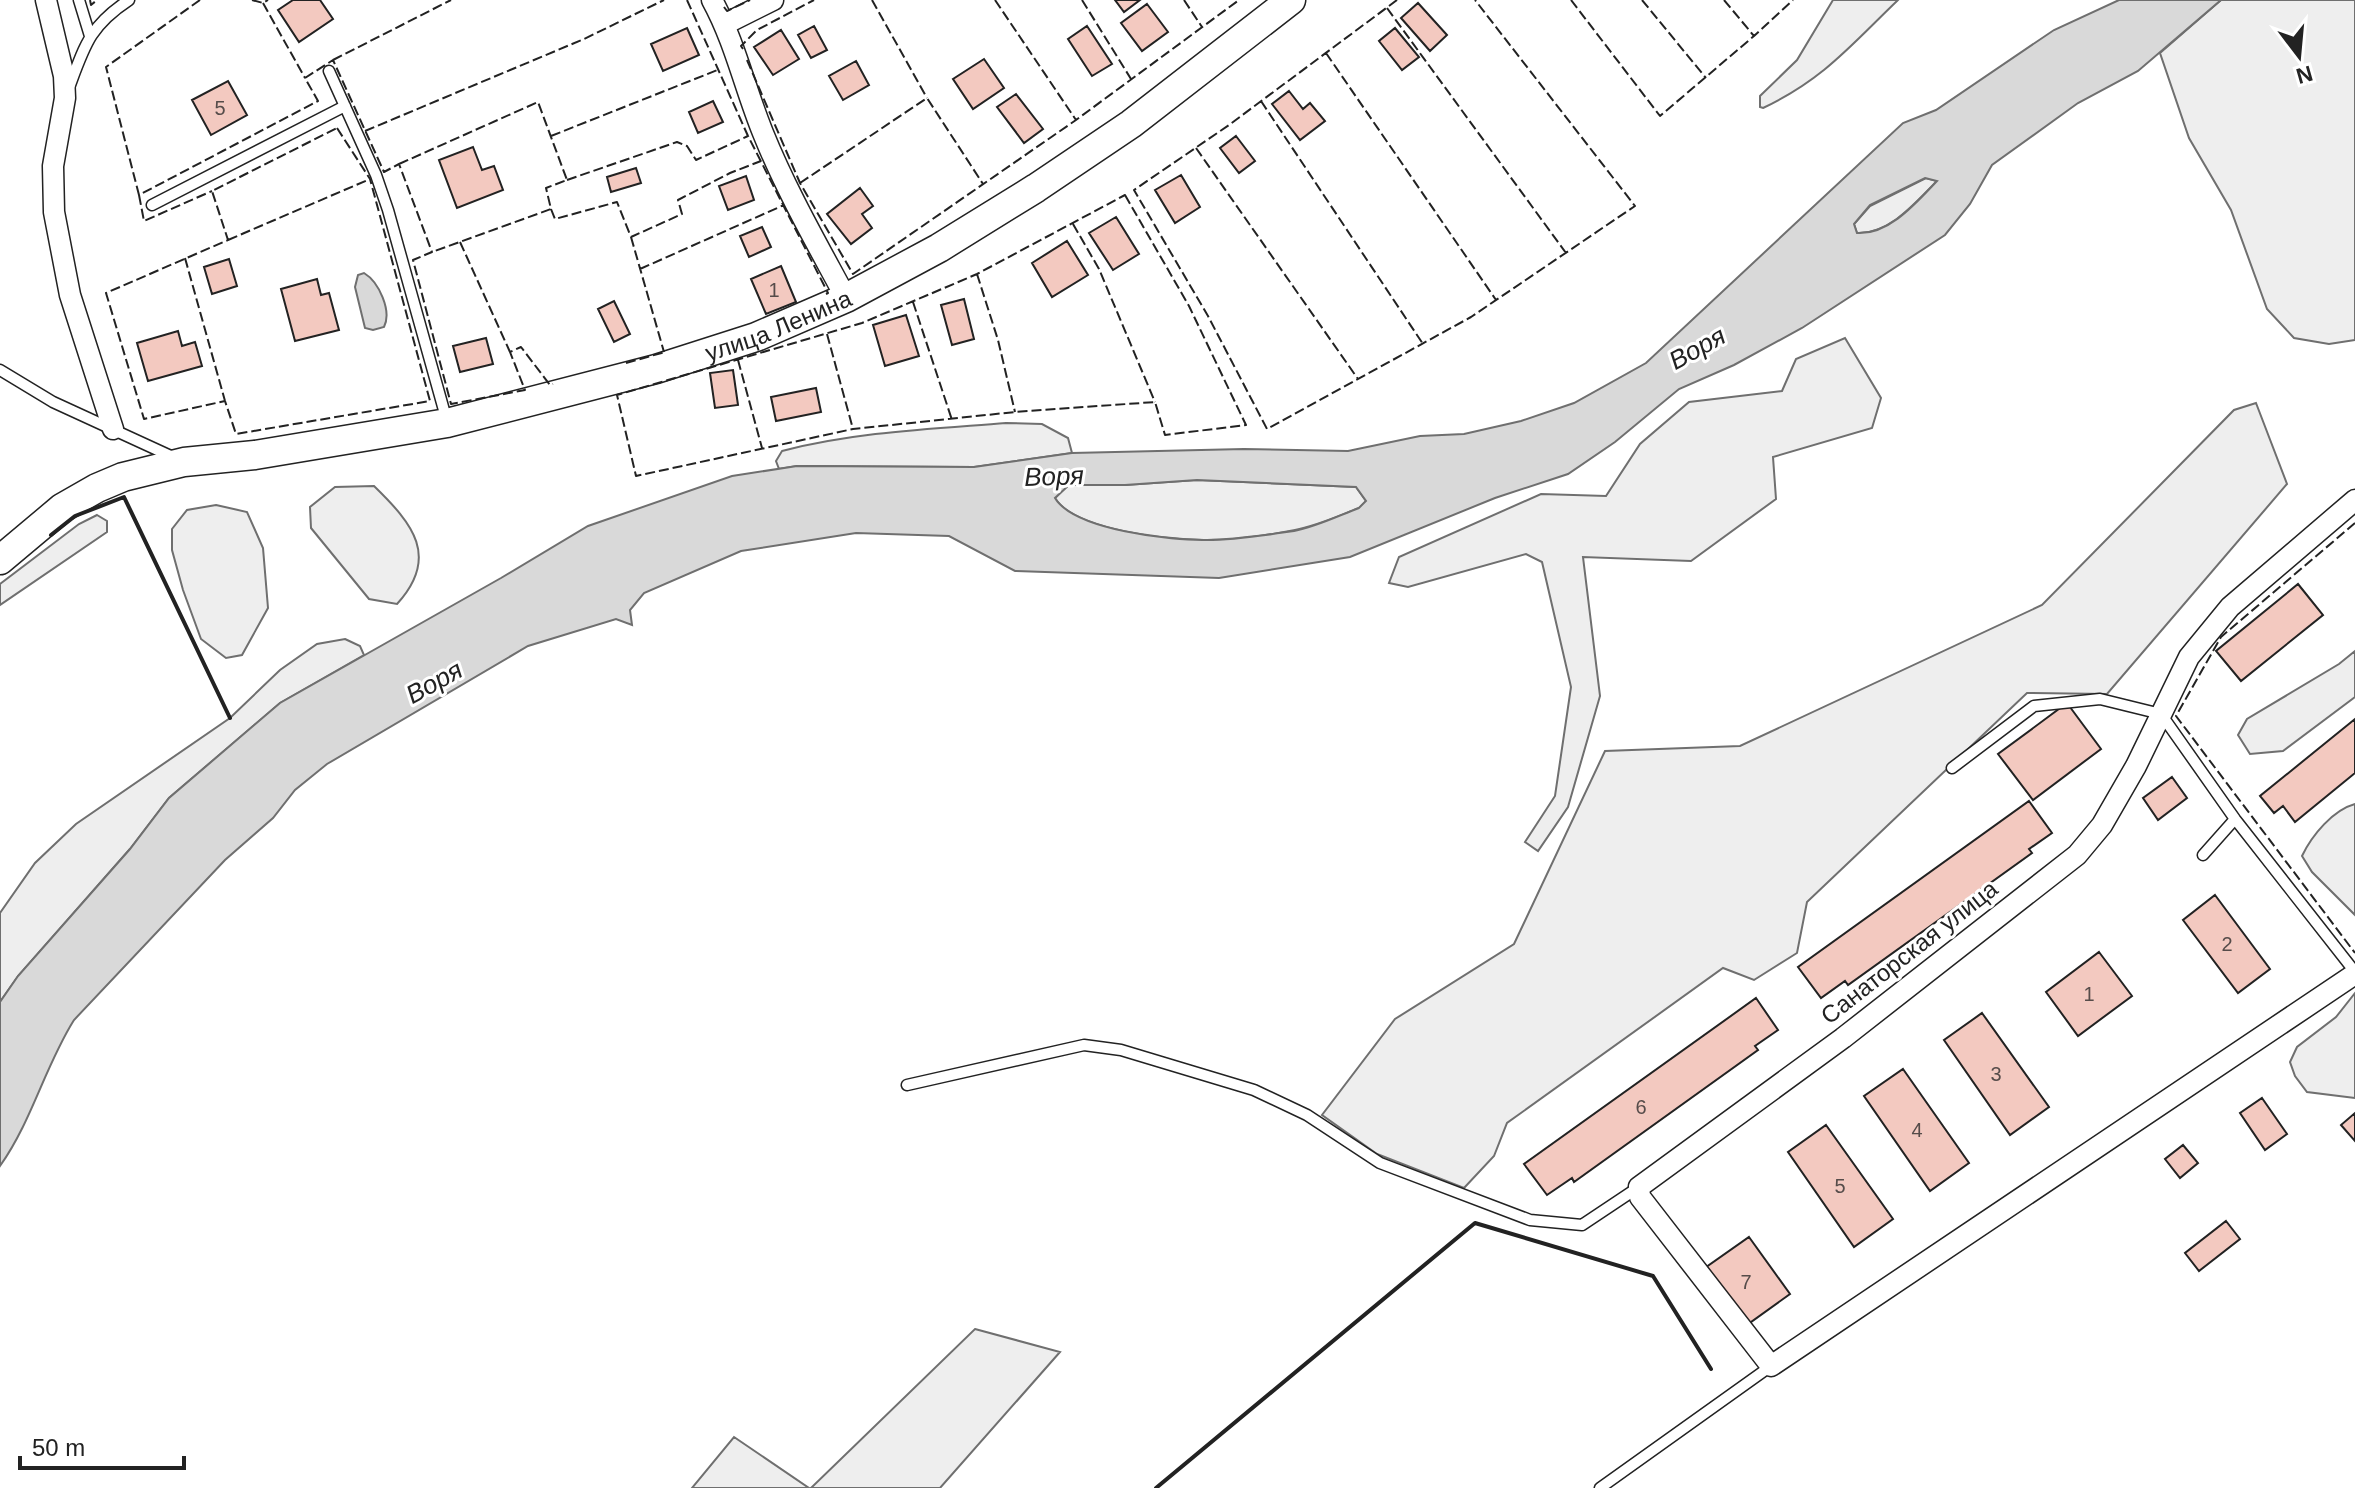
<svg xmlns="http://www.w3.org/2000/svg" width="2355" height="1488" viewBox="0 0 2355 1488" font-family="Helvetica,sans-serif">
<style>
.green{fill:#eee;stroke:#6f6f6f;stroke-width:2}
.water{fill:#d9d9d9;stroke:#6f6f6f;stroke-width:2;fill-rule:evenodd}
.building{fill:#f3c9c0;stroke:#222;stroke-width:2}
.lines{fill:none;stroke-linecap:round;stroke-linejoin:round}
.lane-casing{stroke:#222;stroke-width:13}
.street-casing{stroke:#222;stroke-width:23}
.secondary-casing{stroke:#222;stroke-width:31}
.lane{stroke:#fff;stroke-width:10}
.street{stroke:#fff;stroke-width:20}
.secondary{stroke:#fff;stroke-width:28}
.fence{stroke:#222;stroke-width:2;stroke-dasharray:10 4;stroke-linecap:butt}
.wall{stroke:#222;stroke-width:4}
.labels{text-anchor:middle;dominant-baseline:central;stroke-width:6;stroke-linejoin:round;paint-order:stroke}
.number-label{font-size:20px;fill:#564c4a}
.street-label{font-size:24px;fill:#222;stroke:#fff}
.water-label{font-size:26px;font-style:italic;fill:#222;stroke:#fff}
</style>
<rect width="100%" height="100%" fill="#fff"/>
<!-- green -->
<path class="green" d="M1833,0h65c-47,45 -74,79 -135,108l-3,-1v-11l37,-36z
M2221,0h134v340l-26,4 -35,-6 -27,-29 -36,-99 -42,-72 -29,-85z
M1926,178l11,3c-22,22 -47,53 -80,52l-3,-9 16,-18z
M1845,338l36,60 -9,30 -99,29 3,42 -85,62 -108,-4 17,139 -32,111 -30,44 -13,-9 30,-46 16,-109 -29,-125 -16,-8 -118,33 -19,-4 10,-26 142,-63 65,2 34,-52 49,-42 93,-11 14,-32z
M2256,403l31,81 -180,210 -80,-1 -220,209 -10,51 -43,27 -31,-12 -216,155 -13,33 -30,32 -87,-34 -55,-39 73,-96 119,-75 91,-193 135,-5 302,-141 192,-195z
M1006,423l36,1 26,14 4,15 -98,14 -177,-1 -18,3 -3,-8 6,-10c73,-19 149,-22 224,-28z
M1197,480l159,7 10,14 -7,7c-21,8 -42,18 -64,22 -26,5 -64,11 -91,10 -36,-1 -129,-9 -149,-42l13,-13h57z
M374,486c39,38 66,71 23,118l-28,-5 -58,-71 -1,-21 25,-20z
M216,505l31,7 16,36 5,60 -26,47 -16,3 -25,-19 -18,-49 -11,-40v-21l15,-19z
M97,515l10,6v11l-107,73v-21l79,-60z
M345,639l15,7 4,9 -84,48 -111,95 -39,51 -112,127 -18,26v-89l35,-50 41,-39 154,-106 50,-48 37,-26z
M2355,651v46l-72,54 -33,3 -12,-19 9,-16 92,-55z
M2355,804v111l-43,-43 -10,-16c10,-21 31,-46 53,-52z
M2355,993v105l-48,-6 -12,-16 -5,-14 7,-15 39,-30z
M975,1329l85,23 -120,136h-129z
M734,1437l75,51h-117z"/>
<!-- water -->
<path class="water" d="M2119,0h102l-83,71 -60,32 -86,62 -22,39 -25,31 -143,93 -68,37 -55,24 -64,53 -47,32 -73,24 -145,59 -131,21 -204,-7 -66,-35 -93,-3 -115,18 -97,42 -14,17 2,15 -16,-6 -88,27 -201,118 -32,26 -22,28 -48,42 -151,160c-29,46 -42,101 -74,146v-164l18,-26 112,-127 39,-51 111,-95 221,-125 87,-52 144,-50 65,-10 177,1 98,-14 172,-4 104,2 72,-15 44,-2 57,-13 53,-18 72,-40 257,-240 33,-13 118,-80zM1925,178l12,3c-21,22 -48,54 -80,52l-3,-9 16,-19zM1197,480l159,7 10,14 -7,7c-21,8 -43,19 -65,23 -28,4 -59,9 -87,9 -35,1 -133,-10 -152,-42l14,-13h56z
M364,273c15,9 28,38 20,54l-11,3 -8,-2 -10,-41 3,-12z"/>
<!-- building -->
<path class="building" d="M293,0h27l13,19 -34,23 -21,-32z
M1115,0h25l-16,12z
M1418,3l29,32 -17,16 -29,-33z
M1147,4l21,28 -26,19 -21,-28z
M814,26l13,24 -16,8 -13,-23z
M1087,26l25,38 -20,12 -24,-37z
M687,28l12,27 -36,16 -12,-27z
M1395,28l24,29 -17,13 -23,-29z
M781,30l18,29 -26,16 -19,-28z
M984,59l20,29 -31,21 -20,-30z
M856,61l13,24 -26,15 -14,-24z
M228,81l19,34 -36,20 -19,-35z
M1289,91l14,18 7,-6 15,18 -25,19 -28,-36z
M1016,94l27,35 -19,14 -27,-36z
M713,101l10,21 -25,11 -9,-21z
M1236,136l19,25 -16,12 -19,-25z
M473,147l9,23 12,-4 9,24 -46,18 -18,-48z
M636,168l5,15 -30,9 -4,-15z
M1181,175l19,32 -25,16 -20,-33z
M746,176l8,24 -26,10 -9,-24z
M860,188l13,18 -11,8 10,14 -21,16 -24,-30z
M1116,217l23,37 -26,16 -24,-37z
M762,227l9,20 -22,10 -9,-21z
M1067,241l21,34 -36,22 -20,-34z
M229,259l8,27 -25,8 -8,-27z
M781,266l15,36 -30,12 -15,-35z
M317,279l4,16 8,-2 10,37 -44,11 -14,-52z
M964,299l10,40 -22,6 -11,-40z
M614,301l16,33 -16,8 -16,-33z
M906,315l13,41 -34,10 -12,-41z
M178,331l4,15 13,-4 7,24 -54,15 -11,-38z
M486,338l7,26 -33,8 -7,-26z
M733,370l5,35 -23,3 -5,-35z
M816,388l5,24 -45,9 -5,-24z
M2298,584l25,31 -82,66 -25,-30z
M2067,703l34,46 -68,51 -35,-46z
M2355,719v54l-60,49 -12,-16 -9,7 -14,-17z
M2172,777l15,21 -29,22 -15,-22z
M2029,801l23,32 -23,16 3,4 -184,132 -3,-4 -24,17 -23,-31z
M2215,895l55,74 -32,24 -55,-73z
M2099,952l33,44 -54,40 -32,-44z
M1756,998l22,32 -23,16 3,4 -184,132 -2,-4 -25,17 -23,-31z
M1982,1013l67,94 -39,28 -66,-95z
M1903,1069l66,94 -39,28 -66,-95z
M2262,1098l25,36 -22,16 -25,-37z
M2355,1113v28l-14,-16z
M1826,1125l67,94 -39,28 -66,-95z
M2183,1145l15,18 -18,15 -15,-19z
M2226,1221l14,18 -41,32 -14,-18z
M1749,1237l41,57 -46,33 -42,-57z"/>
<g class="lines">
<!-- lane casing -->
<g class="lane-casing">
<path id="lane" d="M79,0l11,36
M329,71l47,104 12,35 59,211
M70,85c15,-41 21,-60 59,-85
M152,205l193,-99
M0,370l53,32 122,56
M1952,768l82,-62 66,-7 61,15 74,105 120,153
M2203,855l32,-36
M907,1085l177,-40 37,5 133,40 53,25 73,48 150,57 52,5 57,-38
M1600,1488l171,-122"/>
</g>
<!-- street casing -->
<g class="street-casing">
<path id="street" d="M46,0l18,76 1,22 -12,68 1,46 16,83 43,134
M712,0c23,42 33,89 51,133 23,57 54,111 83,165
M725,24l48,-24
M2355,500l-125,107 -41,50 -53,109 -34,59 -25,30 -234,183 -204,149 1,10 131,169 584,-392"/>
</g>
<!-- secondary casing -->
<g class="secondary-casing">
<g id="secondary">
<path id="s1" d="M0,560l62,-52 35,-20 26,-11 61,-15 71,-7 192,-32 209,-54 100,-32 90,-39 93,-50 97,-60 95,-64 160,-124"/>
</g>
</g>
<!-- lane -->
<use href="#lane" class="lane"/>
<!-- street -->
<use href="#street" class="street"/>
<!-- secondary -->
<use href="#secondary" class="secondary"/>
<!-- fence -->
<path class="fence" d="M90,0l1,5 6,-5
M200,0l-94,67 33,128 179,-94 -13,-23 28,-18 51,112 15,-8 33,88 -19,8 38,144 74,-14 -15,-38 11,-5 29,38 3,-1
M252,0l11,3 5,-3
M687,0l61,136 80,157 -2,1
M872,0l55,98
M995,0l81,120
M1082,0l49,79
M1184,0l18,27
M1397,0l-168,125 -95,65 74,126 59,113 204,-112 164,-111 -160,-206
M1571,0l89,116 94,-80 39,-36
M1642,0l64,78
M1724,0l30,36
M263,3l42,75
M724,7l3,4 23,-11
M1387,8l179,245
M743,49l-2,-3 16,-16 57,-30
M1326,53l170,247
M333,60l118,-60
M747,60l53,123 53,91 223,-154 163,-120
M1261,101l162,243
M337,128l33,51 60,222 -194,33 -11,-33 -81,18 -38,-126 122,-53 -16,-49z
M365,131l219,-92 80,-39
M551,136l169,-67
M1196,148l162,231
M399,164l139,-62 29,78 -21,8 5,21 -119,43
M567,180l110,-38 10,4 9,14 52,-24
M800,183l127,-85 56,86
M139,195l5,26 68,-30
M1125,195l64,111 57,119 -81,10 -10,-33 -140,10 -162,17 -217,47 -19,-81 245,-72 115,-49z
M551,209l4,10 62,-17 14,35 51,-23 -4,-14 52,-27 31,-12
M1073,224l26,45 56,133
M631,237l33,115
M228,240l142,-61
M460,242l50,110
M185,258l40,143
M640,269l144,-64
M977,274l21,66 17,72
M913,302l39,118
M827,334l26,95
M738,360l24,88
M626,363l39,-11
M2355,523l-134,114 -45,79 179,237"/>
<!-- wall -->
<path class="wall" d="M51,535l24,-19 49,-19 106,221
M1156,1488l319,-265 178,53 58,93"/>
</g>
<g class="labels">
<!-- number labels -->
<g class="number-label">
<text x="220" y="108">5</text>
<text x="774" y="290">1</text>
<text x="2227" y="944">2</text>
<text x="2089" y="994">1</text>
<text x="1996" y="1074">3</text>
<text x="1641" y="1107">6</text>
<text x="1917" y="1130">4</text>
<text x="1840" y="1186">5</text>
<text x="1746" y="1282">7</text>
</g>
<!-- street labels -->
<g class="street-label">
<text stroke="none"><textPath href="#s1" startOffset="824">улица Ленина</textPath></text>
<text transform="translate(1909 952) rotate(-38)">Санаторская улица</text>
</g>
<!-- water labels -->
<g class="water-label">
<text transform="translate(1697 348) rotate(-29)">Воря</text>
<text transform="translate(1054 476) rotate(-2)">Воря</text>
<text transform="translate(434 682) rotate(-29)">Воря</text>
</g>
</g>
<!-- north arrow -->
<g transform="translate(2299 56) rotate(164)" stroke="#ffffff" stroke-width="6" paint-order="stroke">
<path d="M0-6L14 30L0 20L-14 30Z" fill="#222222"/>
<text y="-12" font-size="22" font-weight="bold" text-anchor="middle" fill="#222222">N</text>
</g>
<!-- scale -->
<path d="M20 1456v12h164v-12" fill="none" stroke="#222222" stroke-width="4"/>
<text x="32" y="1456" font-size="24" fill="#222222" stroke="#ffffff" stroke-width="6" paint-order="stroke">50 m</text>
</svg>
